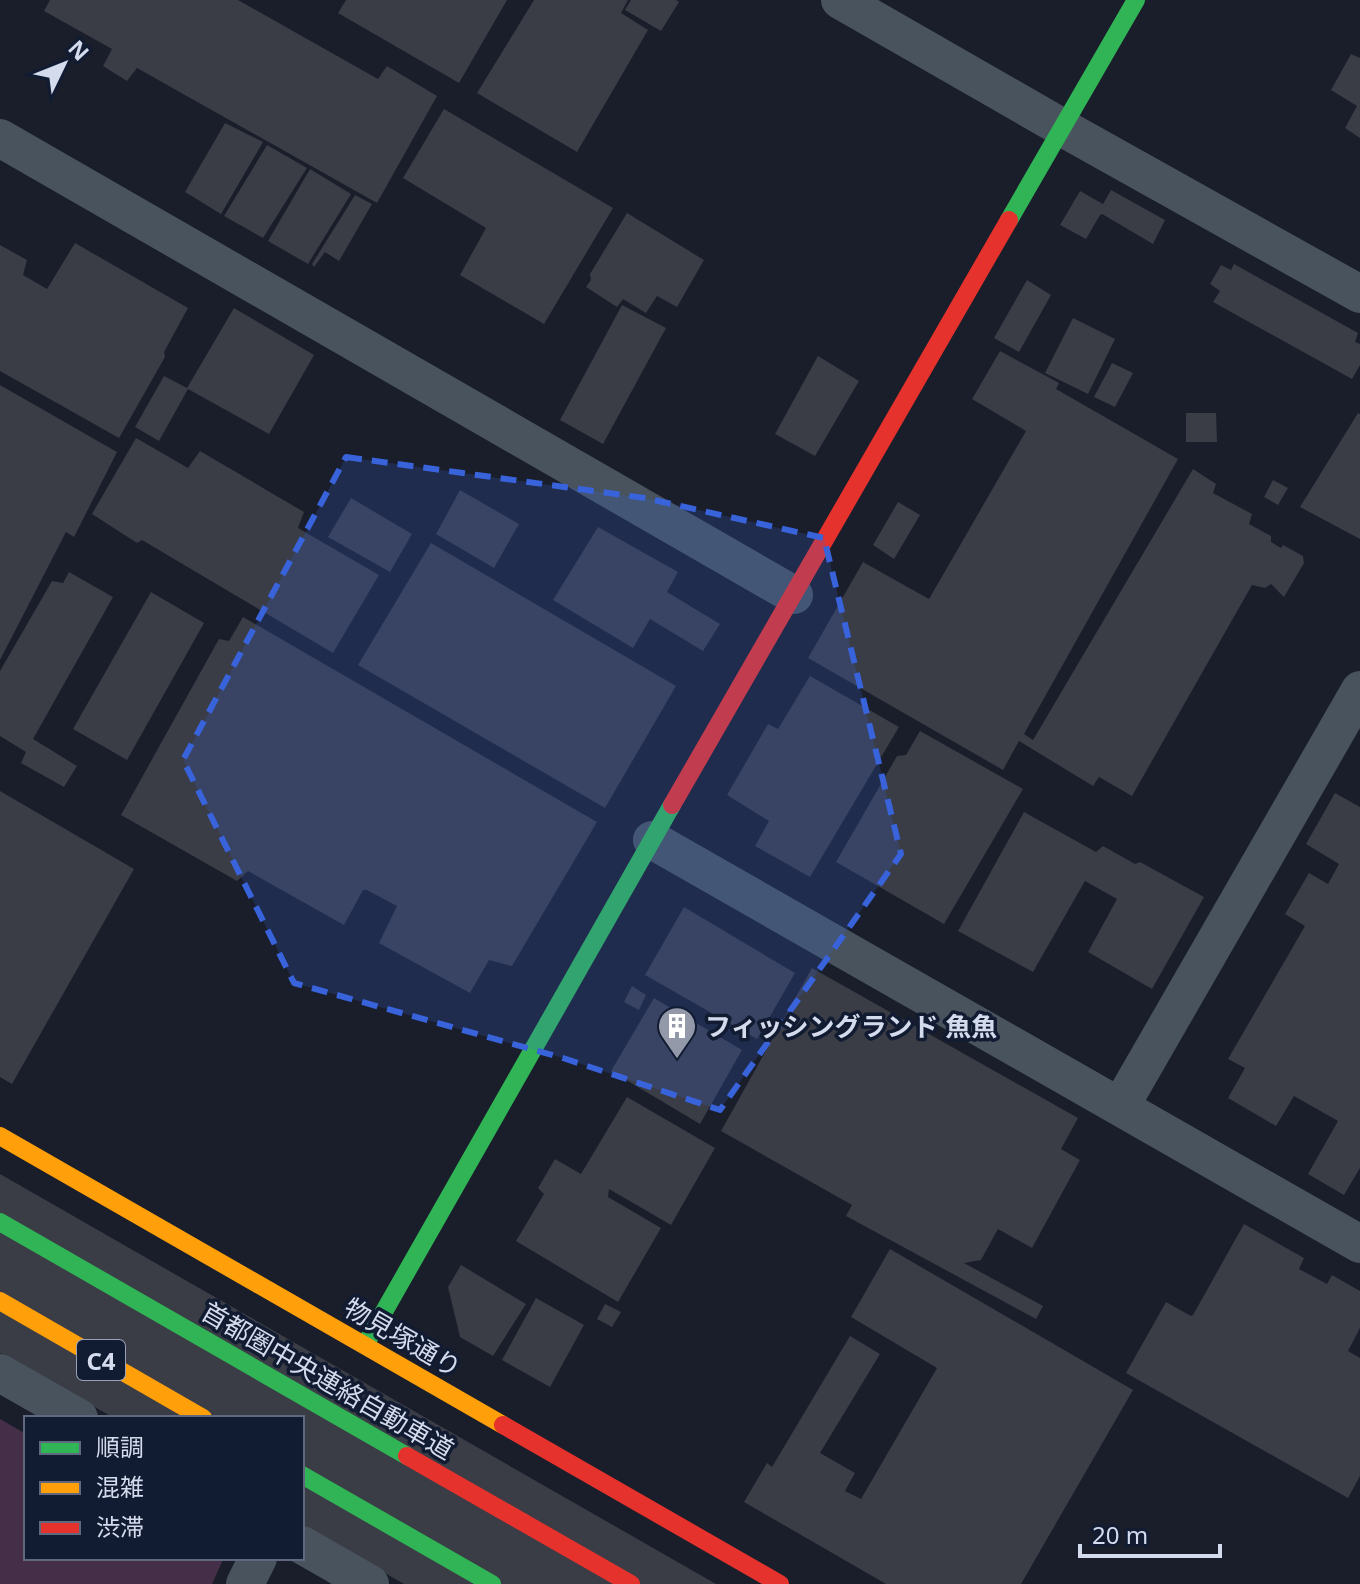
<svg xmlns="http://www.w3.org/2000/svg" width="1360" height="1584" viewBox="0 0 1360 1584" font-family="'Noto Sans','Noto Sans JP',sans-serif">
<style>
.green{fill:#452e48}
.building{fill:#3a3c46}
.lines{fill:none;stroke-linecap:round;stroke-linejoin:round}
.street{stroke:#48535d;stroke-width:38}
.fast{stroke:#30b455;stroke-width:18}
.slow{stroke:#ff9f0a;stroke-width:18}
.jam{stroke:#e5322d;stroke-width:18}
.marked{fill:#3863db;fill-opacity:0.2;stroke:#3863db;stroke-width:6;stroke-dasharray:16 10;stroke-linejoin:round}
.labels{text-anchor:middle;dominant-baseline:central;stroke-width:7;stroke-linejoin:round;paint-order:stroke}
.shield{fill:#111b32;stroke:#9aa1b4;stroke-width:2}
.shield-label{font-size:24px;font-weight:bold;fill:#d4dbec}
.poi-label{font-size:26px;font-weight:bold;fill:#d4dbec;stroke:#111b32;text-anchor:start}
.street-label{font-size:26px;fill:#d4dbec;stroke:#111b32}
</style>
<rect width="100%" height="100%" fill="#191e2a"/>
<!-- green -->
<path class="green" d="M0,1419l26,15v124h195l1,4 -10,22h-212z"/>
<!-- building -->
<path class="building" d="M50,0h188l140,79 9,-13 50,30 -60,107 -240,-135 -10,13 -24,-15 9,-17 -68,-38z
M346,0h161l-48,83 -121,-70z
M534,0h94l-7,13 27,17 -71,122 -100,-59z
M631,0h45l3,2 -18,29 -36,-21z
M1351,54l9,4v80l-15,-10 12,-22 -26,-16z
M444,109l169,99 -69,116 -84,-49 26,-47 -83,-50z
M225,123l38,19 -42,72 -36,-22z
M267,145l40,23 -44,70 -39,-22z
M310,169l41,25 -43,70 -40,-23z
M1111,190l54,30 -12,24 -51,-30 -2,1 -14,24 -26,-14 20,-34 23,13z
M355,195l17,9 -33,57 -14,-9 -11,15 -2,-3z
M627,213l77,47 -27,47 -20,-11 -11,17 -23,-14 -6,8 -31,-20 5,-7 -1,-6z
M75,243l113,65 -24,44 1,5 -46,81 -119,-67v-126l27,15 -4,15 24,14z
M1234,264l124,69 -3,9 5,2v21l-8,14 -139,-77 7,-11 -10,-7 11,-19 10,5z
M1027,280l24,15 -32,57 -25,-14z
M622,305l44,23 -63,116 -43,-24z
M234,308l80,47 -45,79 -81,-45 -29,52 -24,-14 29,-51 23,12z
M1073,318l42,21 -27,55 -43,-21z
M1000,351l59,32 -3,6 122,70 -154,275 9,6 160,-271 23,15 -3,9 39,21 -3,10 22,12v6l10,6 2,-3 20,11 1,7 -20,34 -13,-13 -6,4 -13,-3 -120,211 -33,-19 -6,9 -74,-45 -16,29 -195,-112 55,-96 66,37 97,-168 -54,-32z
M818,356l41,25 -44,75 -40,-22z
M1112,363l21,10 -18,34 -21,-10z
M0,385l117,67 -43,85 -8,-5 -66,128z
M1186,413h30l1,29h-31z
M1358,413l2,1v125l-60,-32z
M136,438l52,30 12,-17 104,61 -6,16 81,47 -46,78 -191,-113 -5,3 -45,-29z
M1273,480l15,8 -10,17 -14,-8z
M460,490l59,34 -25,44 -58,-34z
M351,498l61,36 -22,38 -62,-35z
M898,502l22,13 -26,44 -21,-14z
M598,527l80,45 -11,20 53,32 -17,27 -53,-32 -17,29 -80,-48z
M431,543l245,143 -71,122 -247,-143z
M69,572l44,25 -80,142 44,27 -13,21 -43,-24 5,-11 -26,-16v-65l52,-90 11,2z
M151,592l53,31 -77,137 -54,-31z
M243,617l354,205 -85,144 -23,-6 -19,33 -91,-50 18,-37 -30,-16h-4l-19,35 -96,-54 -11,10 -116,-66 98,-176 10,2z
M810,676l89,51 -89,150 -55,-31 14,-25 -42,-26 41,-71 10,5z
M920,731l103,58 -79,135 -108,-62 61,-106 9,-1z
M0,791l134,78 -122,215 -12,-7z
M1335,793l25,14v361l-16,27 -36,-21 30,-53 -44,-25 -18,30 -48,-28 17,-30 -17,-9 77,-133 -20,-12 24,-41 19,11 11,-20 -33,-20z
M1024,812l72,40 7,-6 32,18 5,-2 64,35 -52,92 -64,-37 29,-53 -32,-18 -52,91 -75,-41z
M684,907l111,66 -38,66 -112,-64z
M812,968l266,150 -17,31 19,11 -48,88 -34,-19 -17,31 -17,3 79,43 -7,13 -190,-103 6,-11 -131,-74z
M632,986l14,9 -7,15 -15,-8z
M654,998l88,52 -42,74 -89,-53z
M627,1097l88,51 -44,77 -62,-36 -1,8 53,31 -43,74 -102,-61 28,-47 -6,-6 17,-29 26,15z
M0,1174l716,410h-312l-102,-59v-107h-188l-114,-65z
M1244,1224l60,34 -5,11 28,15 5,-9 28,16v37l-12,23 12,7v118l-12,22 -222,-125 40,-71 25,14 2,-1z
M890,1249l243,141 -112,194h-135l-142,-82 23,-39 5,4 78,-131 30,18 -60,99 35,20 -10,18 16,8 76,-131 -86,-51z
M461,1265l65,39 -33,52 -33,-19 -12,-50z
M536,1298l48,27 -34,62 -48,-27z
M605,1304l16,8 -9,15 -15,-8z"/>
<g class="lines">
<!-- street -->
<path class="street" d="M840,0l223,128 297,166
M0,138l794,457
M652,840l708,404
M1120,1107l240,-417
M0,1373l79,45
M302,1545l68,39
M245,1584l13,-26"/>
<!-- fast -->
<path class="fast" d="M1009,220l127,-220
M0,1222l407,234
M365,1345l307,-540
M302,1475l190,109"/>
<!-- slow -->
<path class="slow" d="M0,1136l503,289
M0,1301l203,117"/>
<!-- jam -->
<path class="jam" d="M672,805l337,-585
M503,1425l277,159
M407,1456l224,128"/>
</g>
<!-- marked area -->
<path class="marked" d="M346,457l299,41 179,40 77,316 -181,256 -157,-52 -269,-75 -111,-223z"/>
<!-- icons -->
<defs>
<g id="building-pin" transform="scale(2)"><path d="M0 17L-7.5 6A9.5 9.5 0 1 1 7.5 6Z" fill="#9399a8" stroke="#111b32"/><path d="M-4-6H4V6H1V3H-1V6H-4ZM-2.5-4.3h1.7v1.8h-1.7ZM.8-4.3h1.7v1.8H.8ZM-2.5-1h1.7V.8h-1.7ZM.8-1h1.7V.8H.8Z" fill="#fff"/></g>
</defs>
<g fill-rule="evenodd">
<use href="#building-pin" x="677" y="1026"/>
</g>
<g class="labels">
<!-- shield labels -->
<rect class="shield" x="77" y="1340" width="48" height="40" rx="6"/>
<g class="shield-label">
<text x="101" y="1360">C4</text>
</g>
<!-- poi labels -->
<g class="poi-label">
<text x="705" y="1026">フィッシングランド 魚魚</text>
</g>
<!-- street labels -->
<g class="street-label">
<text transform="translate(403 1337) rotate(30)">物見塚通り</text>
<text transform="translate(328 1380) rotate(30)">首都圏中央連絡自動車道</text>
</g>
</g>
<!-- legend -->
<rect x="24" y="1416" width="280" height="144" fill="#111b32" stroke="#5f687c" stroke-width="2"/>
<rect x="40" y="1442" width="40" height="12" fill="#30b455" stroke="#5f687c" stroke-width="2"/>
<text x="96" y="1456" font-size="24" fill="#d4dbec">順調</text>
<rect x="40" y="1482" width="40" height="12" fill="#ff9f0a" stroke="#5f687c" stroke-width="2"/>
<text x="96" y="1496" font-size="24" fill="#d4dbec">混雑</text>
<rect x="40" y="1522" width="40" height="12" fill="#e5322d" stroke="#5f687c" stroke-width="2"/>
<text x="96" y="1536" font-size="24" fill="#d4dbec">渋滞</text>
<!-- north arrow -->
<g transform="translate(64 64) rotate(47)" stroke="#111b32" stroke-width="6" paint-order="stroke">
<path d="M0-6L14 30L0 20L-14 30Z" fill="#d4dbec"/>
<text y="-12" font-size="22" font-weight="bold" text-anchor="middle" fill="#d4dbec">N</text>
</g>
<!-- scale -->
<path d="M1080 1544v12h140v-12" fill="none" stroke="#d4dbec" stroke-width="4"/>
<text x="1092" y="1544" font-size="24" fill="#d4dbec" stroke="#111b32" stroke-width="6" paint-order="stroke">20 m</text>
</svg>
